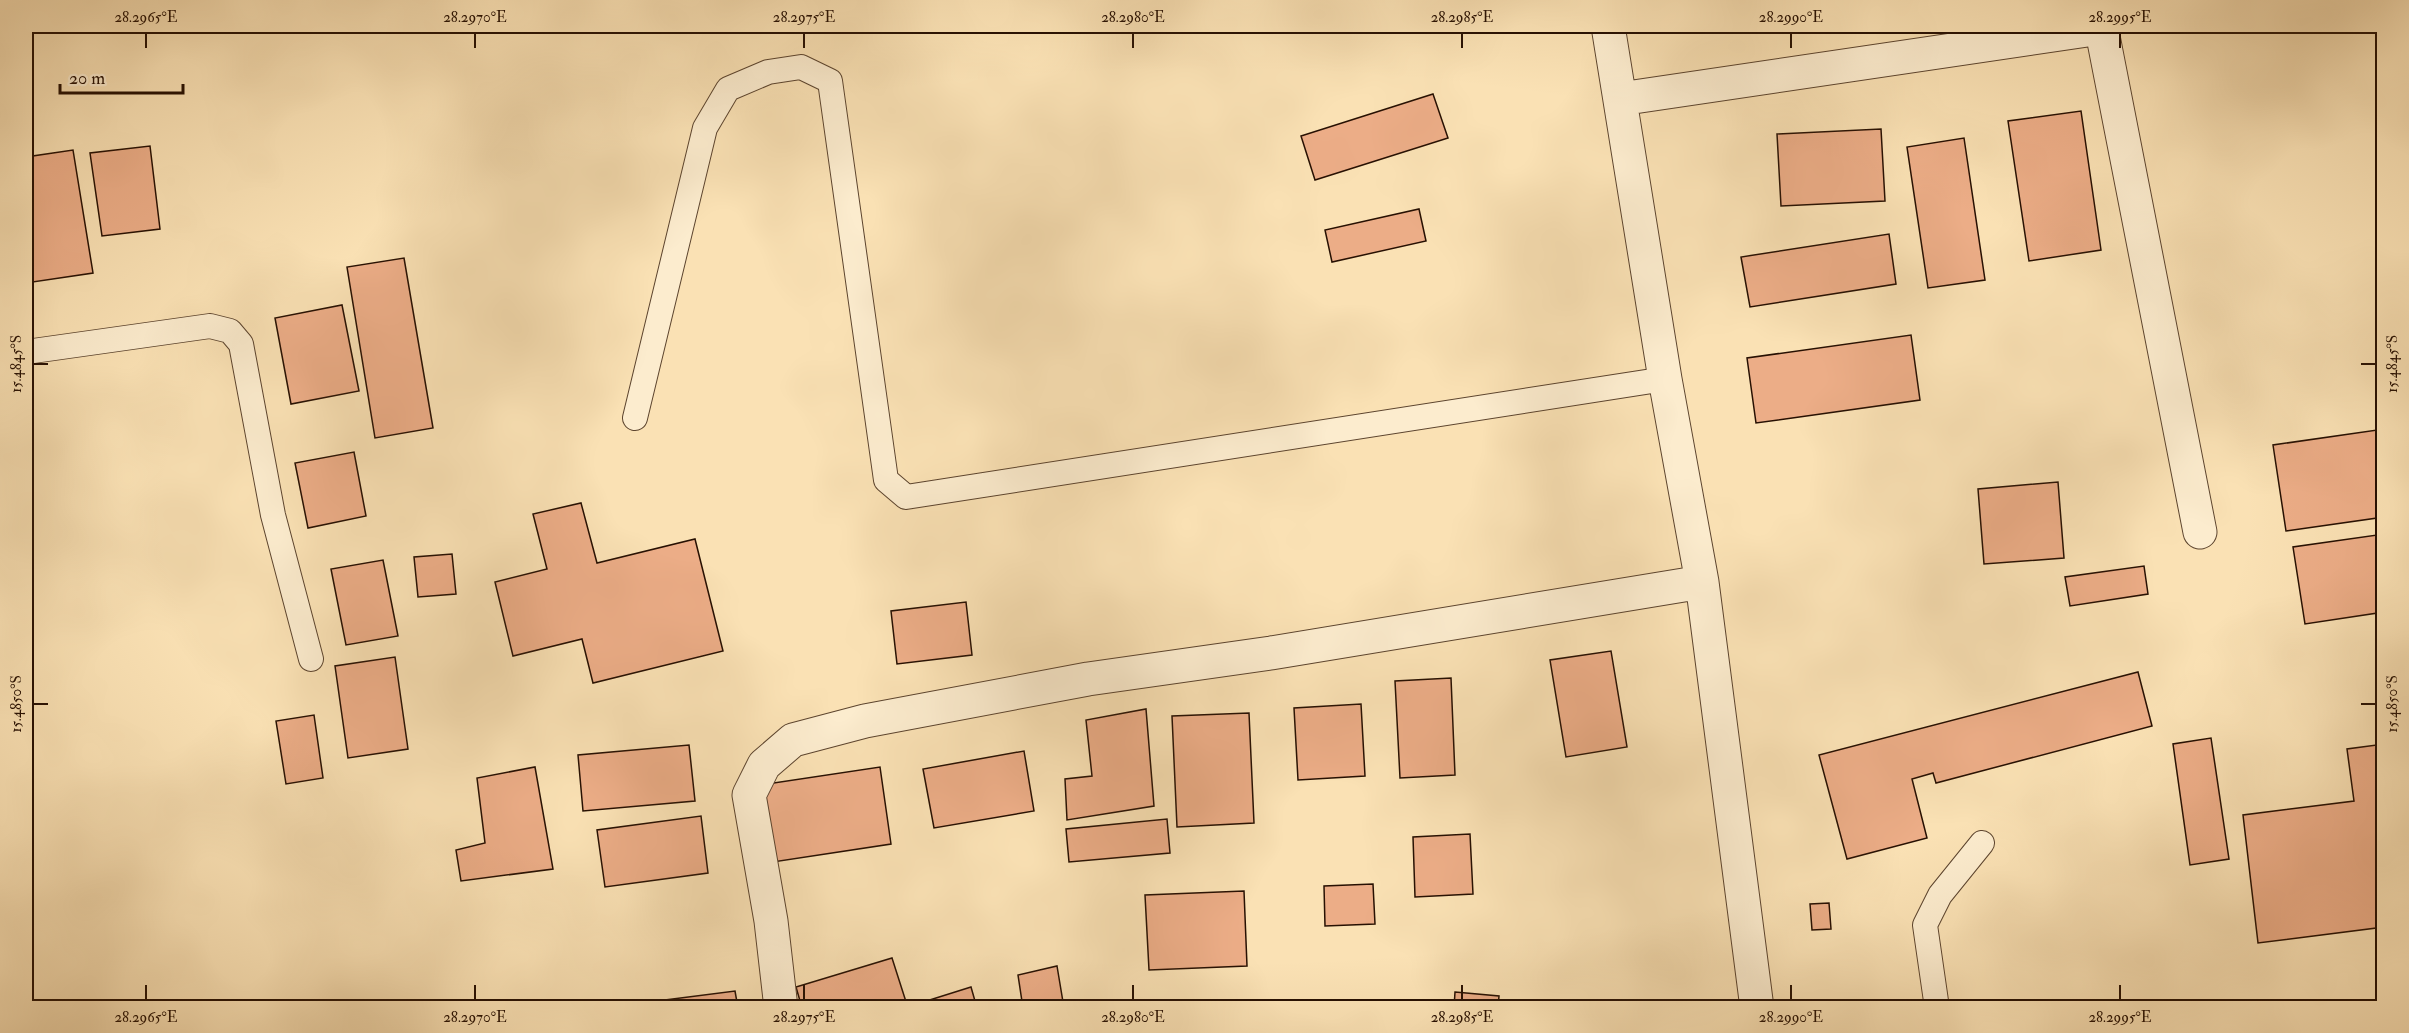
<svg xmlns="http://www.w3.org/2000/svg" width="2409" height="1033" viewBox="0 0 2409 1033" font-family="'IM FELL Double Pica',serif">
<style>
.building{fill:#ecad87;stroke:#271002;stroke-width:1.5}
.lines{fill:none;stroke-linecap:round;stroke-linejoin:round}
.service-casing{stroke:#5c442e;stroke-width:26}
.minor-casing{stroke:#5c442e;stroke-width:35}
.service{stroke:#fcecce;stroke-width:24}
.minor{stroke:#fcecce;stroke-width:33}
.ticks{fill:none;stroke:#271002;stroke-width:2}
.neatline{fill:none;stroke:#271002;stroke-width:2}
.ticks-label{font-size:15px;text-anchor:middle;fill:#271002}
</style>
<rect width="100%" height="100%" fill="#fae1b4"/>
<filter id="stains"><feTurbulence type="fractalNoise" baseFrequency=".00333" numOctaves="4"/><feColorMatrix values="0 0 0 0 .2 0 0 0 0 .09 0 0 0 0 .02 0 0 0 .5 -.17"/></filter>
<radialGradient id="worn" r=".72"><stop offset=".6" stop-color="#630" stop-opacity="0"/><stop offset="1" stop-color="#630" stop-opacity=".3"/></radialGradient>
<!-- building -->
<path class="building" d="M1433,94l15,44 -133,42 -14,-44z
M2081,111l20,139 -72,11 -21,-140z
M1881,129l4,72 -104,5 -4,-72z
M1964,138l21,142 -57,8 -21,-141z
M150,146l10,83 -58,7 -12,-83z
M73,150l20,123 -67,10v-126z
M1419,209l7,32 -94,21 -7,-32z
M1889,234l7,50 -146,23 -9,-50z
M404,258l29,170 -58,10 -28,-171z
M342,305l17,86 -68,13 -16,-86z
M1911,335l9,65 -164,23 -9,-65z
M2384,429v88l-98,14 -13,-86z
M354,452l12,64 -58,12 -13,-65z
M2058,482l6,76 -80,6 -6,-75z
M581,503l16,60 98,-24 28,112 -130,32 -11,-44 -69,17 -18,-74 52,-13 -14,-55z
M2384,534v78l-79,12 -12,-77z
M452,554l4,40 -38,3 -4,-40z
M383,560l15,76 -52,9 -15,-76z
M2144,566l4,28 -78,12 -5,-29z
M966,602l6,53 -75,9 -6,-53z
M1611,651l16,96 -61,10 -16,-97z
M395,657l13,92 -60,9 -13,-92z
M2138,672l14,54 -216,57 -3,-10 -21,6 15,59 -80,21 -28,-104z
M1451,678l4,97 -55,3 -5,-97z
M1361,704l4,72 -67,4 -4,-72z
M1146,709l8,97 -87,14 -2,-41 27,-3 -6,-56z
M1249,713l5,110 -77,4 -5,-111z
M314,715l9,63 -37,6 -10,-63z
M2211,738l18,121 -39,6 -17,-121z
M2384,744v183l-126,16 -15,-128 111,-14 -7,-52z
M689,745l6,56 -112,10 -5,-56z
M1024,751l10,60 -100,17 -11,-59z
M535,767l18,102 -92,12 -5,-31 29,-7 -8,-65z
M880,767l11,77 -118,18 -12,-77z
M701,816l7,57 -103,14 -8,-57z
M1167,819l3,34 -101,9 -3,-33z
M1470,834l3,60 -58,3 -2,-60z
M1373,884l2,40 -50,2 -1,-40z
M1244,891l3,75 -98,4 -4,-75z
M1829,903l2,26 -19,1 -2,-26z
M892,958l16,50h-106l-6,-21z
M1057,966l7,42h-41l-5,-33z
M971,987l6,21h-56l-1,-5z
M735,991l3,17h-120v-2z
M1455,992l44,4 -1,12h-44z"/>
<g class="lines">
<!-- service casing -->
<g class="service-casing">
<path id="service" d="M26,352l184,-26 20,5 11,13 32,171 38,144
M635,418l70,-290 23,-39 40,-17 33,-5 29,14 56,399 20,17 759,-118
M1937,1008l-12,-83 15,-30 42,-52"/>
</g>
<!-- minor casing -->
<g class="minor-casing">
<path id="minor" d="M1608,26l57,353 37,203 55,426
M2101,26l99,506
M1620,99l481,-71
M781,1008l-10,-87 -22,-126 15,-30 29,-25 72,-19 223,-42 183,-26 431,-71"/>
</g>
<!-- service -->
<use href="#service" class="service"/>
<!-- minor -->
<use href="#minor" class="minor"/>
</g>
<!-- ticks -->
<path class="ticks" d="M146,33v15M475,33v15M804,33v15M1133,33v15M1462,33v15M1791,33v15M2120,33v15M33,364h15M2361,364h15M33,704h15M2361,704h15M146,985v15M475,985v15M804,985v15M1133,985v15M1462,985v15M1791,985v15M2120,985v15"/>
<!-- margin -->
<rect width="2409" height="1033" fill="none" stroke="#fae1b4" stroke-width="66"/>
<!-- scale -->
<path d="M60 84v9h123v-9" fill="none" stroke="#271002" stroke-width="3"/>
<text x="69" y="84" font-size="18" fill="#271002" stroke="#fcecce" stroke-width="4.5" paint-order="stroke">20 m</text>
<rect x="33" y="33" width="2343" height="967" class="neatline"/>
<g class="ticks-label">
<text x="146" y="22">28.2965°E</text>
<text x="475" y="22">28.2970°E</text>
<text x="804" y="22">28.2975°E</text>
<text x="1133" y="22">28.2980°E</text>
<text x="1462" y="22">28.2985°E</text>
<text x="1791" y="22">28.2990°E</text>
<text x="2120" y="22">28.2995°E</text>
<text transform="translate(16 364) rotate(-90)" y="5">15.4845°S</text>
<text transform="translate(2392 364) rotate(-90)" y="5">15.4845°S</text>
<text transform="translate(16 704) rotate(-90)" y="5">15.4850°S</text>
<text transform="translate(2392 704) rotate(-90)" y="5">15.4850°S</text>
<text x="146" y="1022">28.2965°E</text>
<text x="475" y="1022">28.2970°E</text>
<text x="804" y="1022">28.2975°E</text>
<text x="1133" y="1022">28.2980°E</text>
<text x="1462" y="1022">28.2985°E</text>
<text x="1791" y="1022">28.2990°E</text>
<text x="2120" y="1022">28.2995°E</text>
</g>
<rect width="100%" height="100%" filter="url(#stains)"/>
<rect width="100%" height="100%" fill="url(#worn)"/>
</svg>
